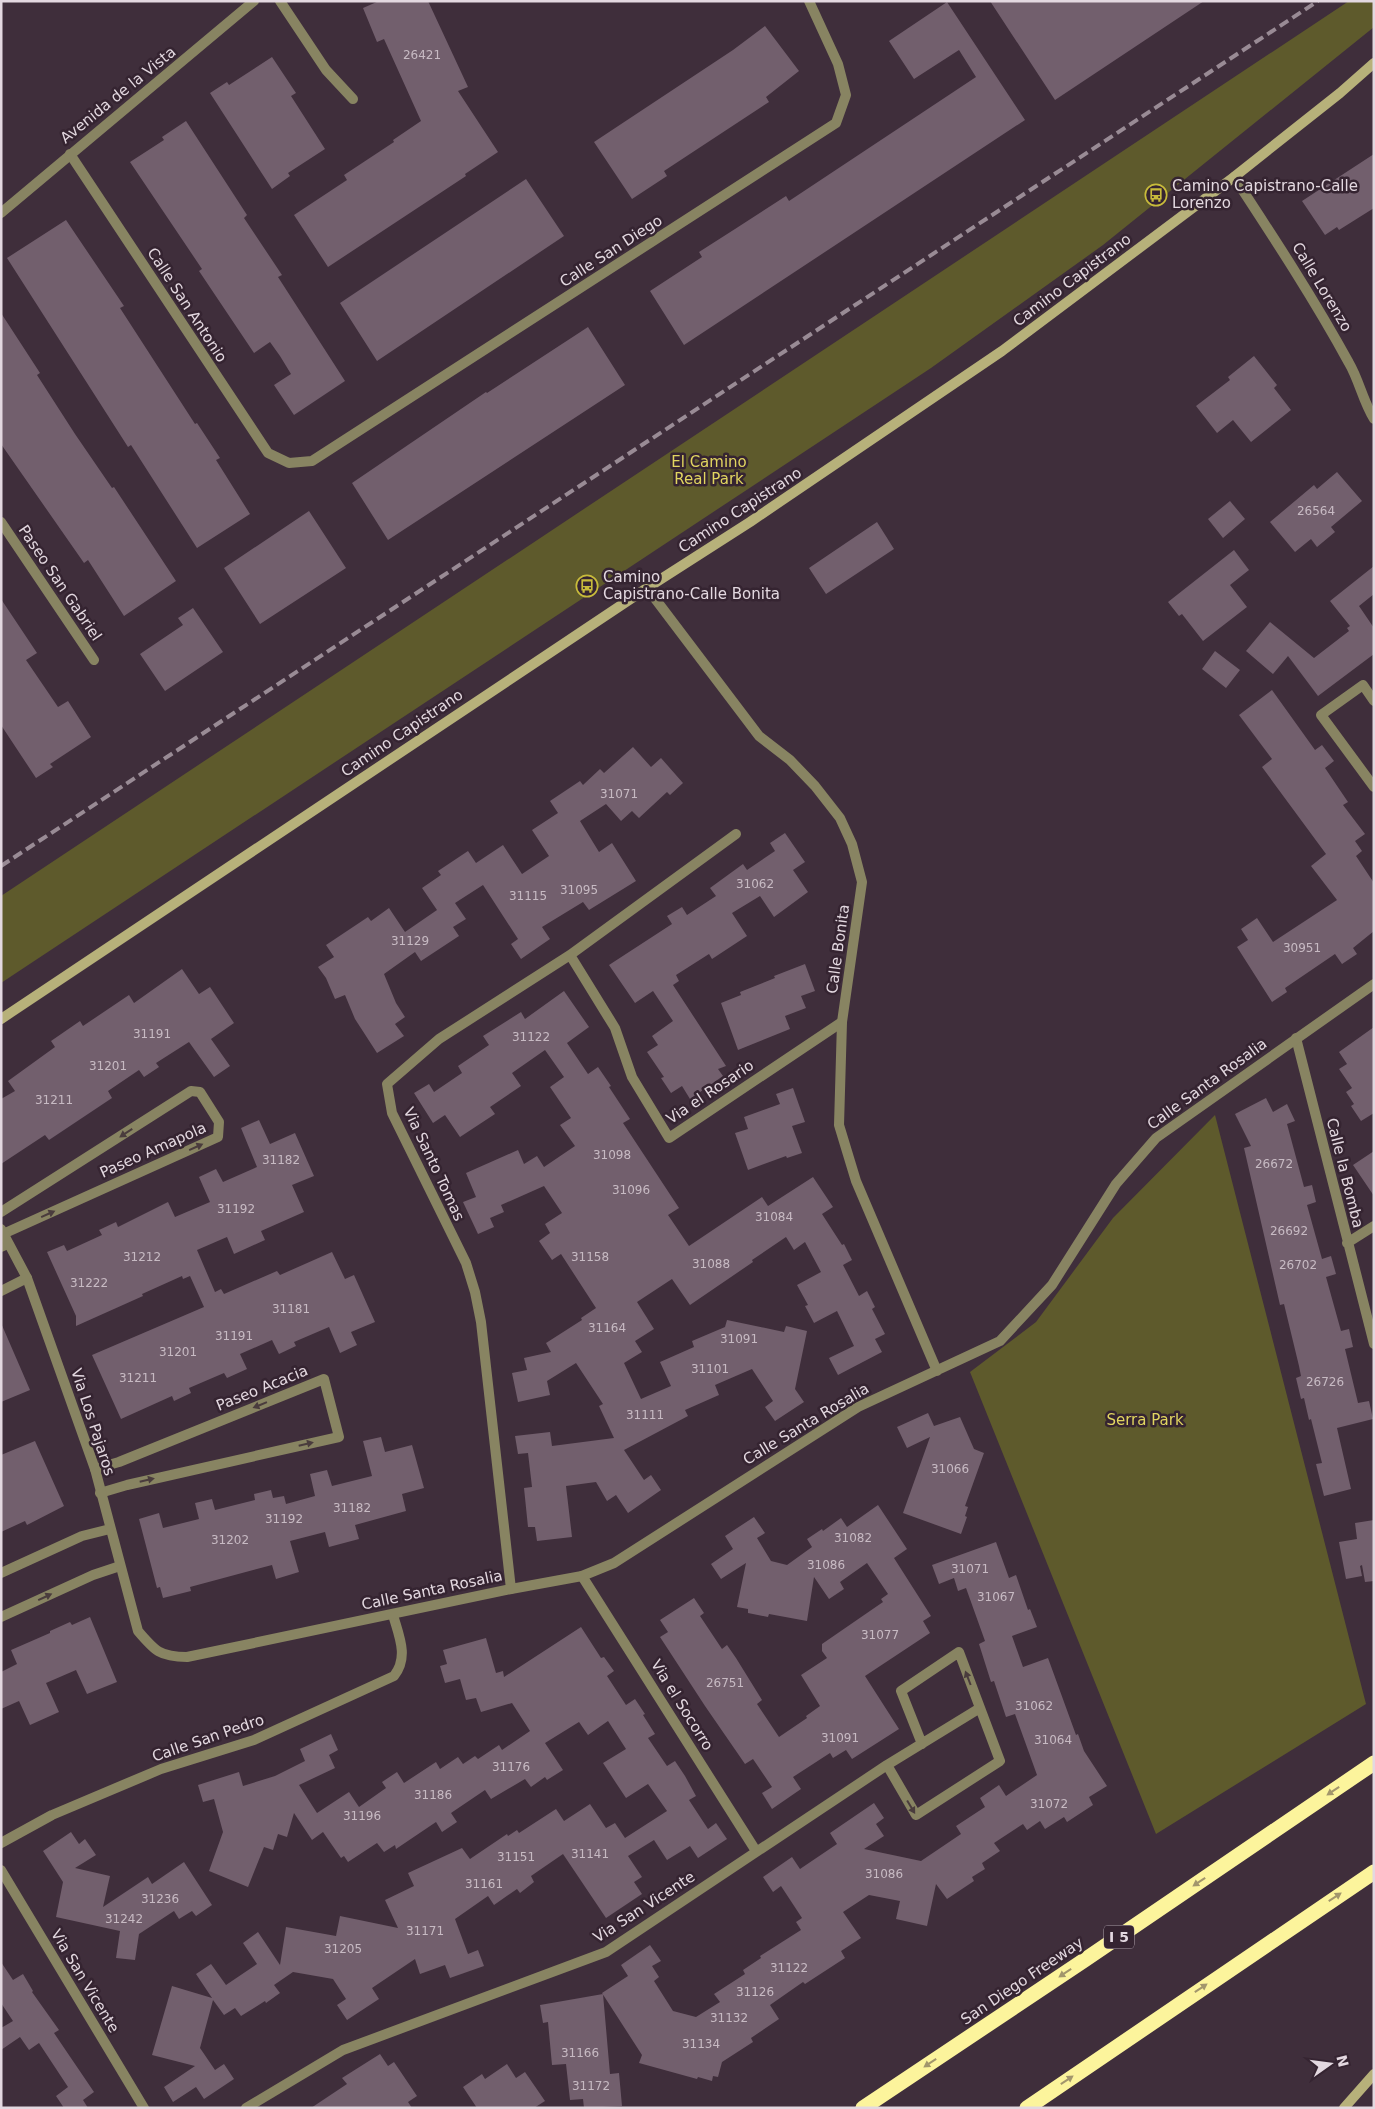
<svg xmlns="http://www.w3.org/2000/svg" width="1375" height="2109" viewBox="0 0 1375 2109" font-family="'DejaVu Sans',sans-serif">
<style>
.green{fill:#5e5a2c}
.building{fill:#725f6d}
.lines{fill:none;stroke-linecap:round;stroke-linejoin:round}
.minor{stroke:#888462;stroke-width:10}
.tertiary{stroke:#888462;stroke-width:10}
.secondary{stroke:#b7b17a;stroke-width:10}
.motorway{stroke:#fcf49c;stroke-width:15}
.rail{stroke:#998b95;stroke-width:4;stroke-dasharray:10 5;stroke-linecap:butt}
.oneway{fill:#4a3c3d}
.oneway2{fill:#a2966c}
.labels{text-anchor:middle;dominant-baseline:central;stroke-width:5;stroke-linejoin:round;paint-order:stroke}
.number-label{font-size:12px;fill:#c7bac3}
.shield{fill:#352431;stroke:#afa2ac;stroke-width:1}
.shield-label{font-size:14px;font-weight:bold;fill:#e3d8e0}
.street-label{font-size:15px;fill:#e3d8e0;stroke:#352431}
.poi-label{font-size:15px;fill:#e3d8e0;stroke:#352431;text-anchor:start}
.park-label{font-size:15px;fill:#e1d560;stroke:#352431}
</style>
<rect width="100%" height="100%" fill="#3f2e3b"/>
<!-- green -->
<path class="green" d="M1349,1h25v26l-271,218 -172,123 -930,615v-87z
M1215,1115l151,589 -210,130 -186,-462 66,-50 77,-104z"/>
<!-- building -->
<path class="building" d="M379,1h49l40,86 -10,4 40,61 -33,22 1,2 -138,91 -34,-52 53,-35 -3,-5 50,-33 -1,-2 28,-19 -37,-82 -7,3 -14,-34z
M990,1h214l-149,99z
M947,2l78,118 -341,225 -34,-54 52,-34 -3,-5 36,-23 51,-33 3,5 187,-124 -17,-27 -45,29 -25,-38z
M765,26l34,45 -33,26 3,5 -105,69 3,5 -35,23 -38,-57 139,-92z
M272,57l24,36 -5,3 34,53 -37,24 2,3 -18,13 -62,-96 17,-11 2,3z
M186,121l61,94 -3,3 38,57 -4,2 67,104 -51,34 -20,-30 17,-11 -11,-18 -10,-14 -16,11 -55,-82 3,-2 -72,-107 34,-22 -2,-3z
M1374,154v54l-35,22 -2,-3 -12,8 -23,-34z
M526,179l38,57 -187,125 -37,-58z
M66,220l58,86 -4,2 75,116 2,-1 23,35 -4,2 34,54 -53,34 -66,-103 -3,2 -121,-189z
M1,313l39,60 -3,2 38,59 37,54 2,-1 62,94 -52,35 -36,-56 -4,3 -83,-119z
M588,327l37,58 -237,155 -36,-57 134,-91 1,1z
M1254,356l23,29 -3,3 17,22 -40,32 -18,-22 -16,13 -21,-27 34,-26 -2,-3z
M1337,472l25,29 -31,26 4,5 -18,15 -6,-8 -16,13 -25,-30 44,-37 3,4z
M1230,501l15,18 -22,19 -15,-19z
M309,511l37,57 -86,56 -36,-56z
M877,522l17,27 -68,45 -17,-26z
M1234,550l15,20 -19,15 17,22 -44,34 -21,-27 -3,2 -11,-14z
M1374,566v28l-15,12 15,22v26l-56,42 -30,-40 -15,18 -27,-23 24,-29 44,36 35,-27 -2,-3 3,-2 -20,-25z
M1,599l36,54 -11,7 32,47 10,-6 23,36 -41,27 3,3 -17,11 -35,-53z
M193,608l30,44 -58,39 -25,-37 43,-29 -5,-7z
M1215,651l25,19 -14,18 -24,-19z
M1272,690l43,60 7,-5 12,16 -9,7 23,34 -5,3 22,29 -10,7 7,10 -6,5 18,27v48l-21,17 4,6 -15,10 -7,-10 -50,34 2,4 -15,10 -35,-55 11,-7 -7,-11 16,-11 16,24 64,-42 -26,-34 15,-12 -64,-87 10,-8 -33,-44z
M633,747l18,20 10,-9 22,25 -13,12 -3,-3 -28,26 -7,-7 -11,10 -15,-17 -26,17 19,31 13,-9 24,38 -47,29 -6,-8 -41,25 8,12 -29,20 -10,-15 7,-5 -35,-54 -28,18 11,16 -13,8 6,9 -38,25 -6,-9 -31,22 12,29 9,14 -10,7 9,12 -27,17 -22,-34 -10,-24 -10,4 -9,-21 -8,-11 16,-10 -8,-12 42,-28 3,4 18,-13 16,24 32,-22 -15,-22 19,-13 -3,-4 30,-20 8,12 27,-18 19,29 27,-18 -17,-26 26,-17 -8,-12 30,-20 3,4 17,-16 4,4z
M785,833l20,29 -12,8 15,22 -34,25 -14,-21 -28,17 15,23 -35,23 -3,-5 -33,21 3,6 -6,4 53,81 -8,3 5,7 -33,23 -8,-13 -11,7 -10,-15 3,-1 -17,-25 11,-7 -6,-9 21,-15 -20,-30 -18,12 -26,-38 63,-41 -5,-8 15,-9 5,8 29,-19 -6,-8 33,-24 4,6 28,-19 -5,-8z
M805,964l10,27 -14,5 5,12 -21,8 5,13 -52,21 -17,-47 20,-8 -1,-3 35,-14 -1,-2z
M182,969l17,25 11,-7 24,36 -23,16 19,27 -16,11 -25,-35 -33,21 3,4 -15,10 -5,-7 -31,21 4,7 -63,42 -4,-5 -44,29v-65l14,-8 -7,-10 47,-34 -4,-6 29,-20 3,5 46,-31 5,8z
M564,991l25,36 -22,16 21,31 10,-7 13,19 -2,1 21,32 -7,4 56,85 -11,7 21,31 73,-49 6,9 45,-29 20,30 -11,7 20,31 2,-1 8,16 -9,5 16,31 8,-5 8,16 -3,2 13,25 -10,5 7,13 -44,23 -9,-17 25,-12 -17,-35 -23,12 -9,-17 3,-1 -11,-20 24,-13 -16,-30 -11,8 -8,-13 -34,23 1,2 -63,43 -18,-26 -35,23 17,27 -19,12 7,11 -18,11 17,36 30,-13 -11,-24 34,-15 -2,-6 33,-14 2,-7 57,12 2,-6 21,5 -12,58 9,13 -29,19 -10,-14 8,-6 -21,-32 -37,16 4,10 -34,15 3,6 -64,34 20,30 7,-5 10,15 -33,23 -12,-18 -9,6 -11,-19 -30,4 6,51 -35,4 -2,-14h-7l-4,-39 8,-1 -4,-34 -10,1 -3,-18 35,-4 2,14 62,-8 -15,-32 4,-2 -27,-41 -29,18 3,14 -32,7 -6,-29 15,-3 -3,-12 27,-6 -5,-9 36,-23 -1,-2 15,-10 -35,-54 -9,6 -13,-19 11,-8 -5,-9 17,-11 -18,-27 -43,19 3,7 -14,6 4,9 -16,7 -15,-32 13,-5 -10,-24 52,-23 6,14 13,-8 7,11 31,-21 -15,-21 11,-7 -21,-31 14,-10 -19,-27 -33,23 9,13 -31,21 5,7 -35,23 -15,-22 -12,8 -19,-30 15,-9 5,8 28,-19 -4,-7 31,-21 -6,-9 38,-24 4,7z
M1374,1027v86l-13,8 -10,-15 3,-2 -8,-12 6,-4 -13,-19 8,-5 -8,-12z
M793,1088l12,34 -13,4 10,27 -15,5 -1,-2 -38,14 -13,-37 13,-4 -4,-12 36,-13 -4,-10z
M1266,1098l7,14 14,-8 8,17 -8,3 17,63 8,-2 4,17 -9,3 15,54 9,-3 5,18 -10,3 15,54 8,-2 4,18 -8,2 13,54 11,-2 4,18 -36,9 14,61 -27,7 -8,-32 6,-1 -11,-44 -2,1 -5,-22 -3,1 -5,-21 5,-2 -2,-10 -15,-62 -4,1 -36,-157 7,-2 -16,-32z
M259,1120l11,24 25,-11 19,43 -22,9 12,27 -43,19 4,9 -31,14 -7,-17 -30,13 18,42 6,-3 3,5 53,-23 3,4 52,-23 13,27 9,-4 21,47 -24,10 6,13 -17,8 -11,-26 -35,15 2,4 -17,8 -7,-14 -32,14 7,15 -20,9 -3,-5 -35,15 2,5 -17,8 -2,-5 -51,23 -29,-64 112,-48 -14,-31 -7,3 -1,-3 -40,18 1,2 -67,30v-10l-29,-64 17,-7 3,6 35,-16 -3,-5 17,-8 2,5 50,-25 7,15 35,-15 -11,-25 17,-8 7,13 34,-15 -16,-39z
M1374,1151v45l-21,-31z
M1,1323l29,67 -29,12z
M928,1413l6,13 26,-9 14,32 10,4 -19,53 3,1 -3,9 2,1 -6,17 -58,-21 27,-76 -23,11 -10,-21z
M381,1437l4,15 27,-7 12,43 -22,6 4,17 -51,14 4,14 -30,8 -4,-15 -35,9 9,31 -23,7 -4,-14 -82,22 1,4 -28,7 -3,-11 -3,1 -18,-69 20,-6 4,15 36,-9 -4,-16 17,-4 3,11 40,-10 -1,-6 17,-4 2,8 11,-2 2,8 29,-8 -5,-22 17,-4 5,16 40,-10 -9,-35z
M35,1441l29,65 -37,19 -2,-4 -24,11v-77z
M878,1505l29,44 -13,9 37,58 -8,5 7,12 -65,43 34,53 -47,30 -6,-9 -13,8 -3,-5 -37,24 8,12 -29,20 -10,-16 10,-6 -19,-28 -8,5 -40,-58 -45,-69 8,-5 -8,-12 34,-22 10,15 -4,3 22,33 5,-4 9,13 26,42 -5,4 22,33 28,-19 -1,-2 14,-10 -19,-31 26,-17 -5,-7v-7l61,-42 -2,-3 7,-5 -21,-31 -27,19 4,7 -15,10 -15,-22 -7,44 -38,-7 -1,3 -20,-4v-4l-11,-2 9,-44 -25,16 -10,-15 22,-15 -8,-13 29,-19 11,16 -8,5 14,23 16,4 25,-18 -5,-8 15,-10 1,2 18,-13 6,9z
M1374,1520v61l-9,1 -3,-17 -2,1 2,10 -16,3 -7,-37 18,-3 -2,-16z
M996,1542l13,36 7,-3 12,35 2,-1 7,18 -25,9 11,31 25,-9 28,77 2,-1 6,17 23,35 -18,11 4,8 -26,17 -3,-5 -19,12 -5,-8 -13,9 -4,-6 -29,19 6,8 -18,12 3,6 -13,8 2,4 -27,18 -11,-15 -9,42 -31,-7 4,-18 -31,-6 -26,17 18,26 -20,13 4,7 -40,26 -2,-2 -33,23 9,14 -28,19 2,4 -31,20 -4,15 -5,-1 -1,5 -14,-4 -1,2 -58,-16 3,-8 -40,-62 26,-17 -7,-11 29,-20 11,16 -9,5 7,11 -5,4 19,30 23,6 24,-15 -6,-8 31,-20 -2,-4 18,-12 -1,-2 41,-26 -5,-8 6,-4 -21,-32 -8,6 -10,-15 29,-20 8,12 37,-25 -7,-11 44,-30 10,15 -8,6 8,12 -20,13 57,12 40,-27 -5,-8 29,-19 -5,-9 19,-13 7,11 31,-21 -22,-61 -9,3 -12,-36 -3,1 -12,-38 6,-3 -19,-53 -8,3 -4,-13 -15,6 -7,-19z
M90,1617l27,65 -30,12 -11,-24 -30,13 13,29 -29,13 -11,-24 -18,8v-37l16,-8 -6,-14 39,-17v-2l20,-9 2,3z
M581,1627l20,31 3,-1 10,14 -7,5 19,29 9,-6 10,15 -2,1 12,19 -7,4 19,28 8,-5 10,15 11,20 -7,4 19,29 8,-6 11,16 -29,19 -8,-12 -23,14 -13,-20 -26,16 14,21 -8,5 8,12 -36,24 -43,-64 -32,22 3,6 -14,11 -3,-4 -23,16 -6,-9 -33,23 13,35 10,-4 6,16 -34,12 -5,-13 -25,9 -5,-15 -43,29 7,11 -32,21 -10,-15 9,-6 -13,-20 -40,-7 -19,13 6,8 -14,10 -1,-2 -24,15 -6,-8 -11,7 -11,-15 -13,48 15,22 9,-6 10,15 -30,20 -8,-12 -23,15 -9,-15 31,-21 -43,-11 20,-69 40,12 -16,-24 15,-10 15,21 31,-21 -14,-21 15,-11 22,33 6,-38 50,9 4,-20 58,12 -13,-28 29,-14 -6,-13 54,-25 8,11 37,-25 1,2 9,-6 2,3 37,-24 8,12 26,-17 16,24 9,-5 10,15 42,-27 -19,-27 -22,14 -10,-15 -13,-20 23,-14 -18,-28 -20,14 -9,-13 -34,21 18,27 -16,10 -2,-3 -14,10 -6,-8 -34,20 -6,-9 -34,23 6,9 -15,10 -6,-10 -40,27 -1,-4 -11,7 -7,-9 -29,19 -4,-6 -3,2 -18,-26 -11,8 -18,-27 -7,24 -9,-3 -5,16 -9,-3 -16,40 -39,-16 14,-39 -9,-33 -11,3 -5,-17 41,-13 4,14 32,-10 30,-15 -5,-12 31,-15 7,16 -9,5 6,13 -36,17 18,28 32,-21 10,15 27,-19 -4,-6 15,-10 7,11 32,-21 4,7 18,-12 5,7 12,-8 3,3 21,-14 3,5 28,-19 -18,-28 -31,9 -5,-14 -10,2 -6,-21 -15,4 -5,-17 7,-2 -4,-14 43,-12 10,35 7,-2 1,6z
M71,1832l8,12 6,-5 11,16 -21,13 35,8 -7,31 45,-30 4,7 32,-22 28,43 -16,11 -4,-5 -13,8 -5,-8 -35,23 -4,26 -19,-2 4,-27 -64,-14 7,-35 -20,-31z
M1,1962l12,18 10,-6 10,17 -1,1 27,38 -5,3 40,59 -11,8 5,8h-24l-8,-12 12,-9 -29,-44 -10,7 -9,-13 -19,13v-22l12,-7 -12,-18z
M603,1994l7,80 9,-1 3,33 -38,2 -1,-9 -13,1 -4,-36 -14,1 -4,-43 -5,1 -3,-18z
M380,2054l8,12 6,-4 23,34 -9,6 4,6h-101l36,-24 -5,-6z
M507,2064l9,14 9,-6 20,29 -11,7h-57l-14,-21 19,-13 3,5z"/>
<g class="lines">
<!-- minor -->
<path class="minor" d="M280,1l46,69 27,29
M70,154l198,299 21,10 23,-2 524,-338 10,-28 -8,-31 -29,-63
M1,522l93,138
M1374,701l-11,-16 -42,30 53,72
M570,955l45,73 17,49 37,61 173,-116
M1296,1038l78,306
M1,1212l190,-121 9,1 19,30 -1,15 -215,97
M1347,1243l27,-17
M1,1247l7,-3
M1,1291l26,-13
M95,1469l24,-7 205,-83 15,58 -212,48 -27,8
M1,1573l81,-37 28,-7
M582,1576l174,275
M511,1589l-30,-267 -6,-30 -9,-29 -74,-150 -5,-29 52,-45 131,-84 166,-121
M1,1617l92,-42 27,-9
M887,1765l29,50 84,-54 -41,-109 -58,39 21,53
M1,1843l51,-28 109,-46 93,-29 140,-64c15,-19 5,-40 -1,-61
M1,1870l143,238
M246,2108l97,-58 263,-98 281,-187 93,-57"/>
<!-- tertiary -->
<path class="tertiary" d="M1234,177c40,61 80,122 115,186 10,17 14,38 25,56
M1,213l253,-212
M647,588l112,148 31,24 25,26 25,32 12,26 10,38 -20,140 -3,103 17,56 81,190
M1,1229l26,49 68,191 43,162c17,20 22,26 49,26l324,-68 71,-13 32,-13 244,-156 142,-66 52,-56 64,-101 40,-46 218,-154"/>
<!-- secondary -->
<path class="secondary" d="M1,1019l646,-431 103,-66 252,-171 232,-174 106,-84 34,-30
M1344,2108l30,-34"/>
<!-- motorway -->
<path class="motorway" d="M863,2108l223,-149 288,-196
M1027,2108l347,-236"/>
<!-- rail -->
<path class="rail" d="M1,866l1317,-865"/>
</g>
<!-- one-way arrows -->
<defs><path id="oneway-solid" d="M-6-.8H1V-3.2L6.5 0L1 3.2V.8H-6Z" transform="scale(1.25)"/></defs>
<g class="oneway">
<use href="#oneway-solid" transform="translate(126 1133) rotate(147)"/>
<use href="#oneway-solid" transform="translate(196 1147) rotate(-24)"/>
<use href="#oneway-solid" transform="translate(48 1214) rotate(-24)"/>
<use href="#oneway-solid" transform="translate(260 1405) rotate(158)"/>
<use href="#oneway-solid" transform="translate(306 1444) rotate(-13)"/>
<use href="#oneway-solid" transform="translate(147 1480) rotate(-13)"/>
<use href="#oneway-solid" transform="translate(45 1597) rotate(-25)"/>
<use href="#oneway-solid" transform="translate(968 1678) rotate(-111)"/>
<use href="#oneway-solid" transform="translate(911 1807) rotate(59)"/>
</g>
<g class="oneway2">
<use href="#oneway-solid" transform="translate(1333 1791) rotate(146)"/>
<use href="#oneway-solid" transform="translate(1199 1882) rotate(146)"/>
<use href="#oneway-solid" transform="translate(1335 1897) rotate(-33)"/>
<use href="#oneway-solid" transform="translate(1065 1973) rotate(146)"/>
<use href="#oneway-solid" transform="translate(1201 1988) rotate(-34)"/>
<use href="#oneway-solid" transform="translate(930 2063) rotate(146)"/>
<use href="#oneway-solid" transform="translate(1067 2080) rotate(-34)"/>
</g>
<!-- icons -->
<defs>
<g id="bus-ring" transform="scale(1.125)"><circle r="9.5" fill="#352431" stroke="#c8bb3b" stroke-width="1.5"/><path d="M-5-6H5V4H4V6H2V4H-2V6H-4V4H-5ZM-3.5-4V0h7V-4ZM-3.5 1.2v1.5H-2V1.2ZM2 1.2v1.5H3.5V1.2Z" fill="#c8bb3b"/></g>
</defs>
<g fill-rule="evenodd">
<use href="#bus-ring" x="1156" y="195"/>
<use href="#bus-ring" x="587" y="586"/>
</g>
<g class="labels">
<!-- number labels -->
<g class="number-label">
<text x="422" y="55">26421</text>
<text x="1316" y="511">26564</text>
<text x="619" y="794">31071</text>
<text x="755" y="884">31062</text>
<text x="579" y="890">31095</text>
<text x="528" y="896">31115</text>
<text x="410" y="941">31129</text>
<text x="1302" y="948">30951</text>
<text x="152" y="1034">31191</text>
<text x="531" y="1037">31122</text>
<text x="108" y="1066">31201</text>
<text x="54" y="1100">31211</text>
<text x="612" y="1155">31098</text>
<text x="281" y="1160">31182</text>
<text x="1274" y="1164">26672</text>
<text x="631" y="1190">31096</text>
<text x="236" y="1209">31192</text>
<text x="774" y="1217">31084</text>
<text x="1289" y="1231">26692</text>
<text x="142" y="1257">31212</text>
<text x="590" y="1257">31158</text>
<text x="711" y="1264">31088</text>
<text x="1298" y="1265">26702</text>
<text x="89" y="1283">31222</text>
<text x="291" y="1309">31181</text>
<text x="607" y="1328">31164</text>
<text x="234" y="1336">31191</text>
<text x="739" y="1339">31091</text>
<text x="178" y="1352">31201</text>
<text x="710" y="1369">31101</text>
<text x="138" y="1378">31211</text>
<text x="1325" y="1382">26726</text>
<text x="645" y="1415">31111</text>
<text x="950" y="1469">31066</text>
<text x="352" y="1508">31182</text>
<text x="284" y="1519">31192</text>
<text x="853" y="1538">31082</text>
<text x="230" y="1540">31202</text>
<text x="826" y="1565">31086</text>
<text x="970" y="1569">31071</text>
<text x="996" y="1597">31067</text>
<text x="880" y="1635">31077</text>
<text x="725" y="1683">26751</text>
<text x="1034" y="1706">31062</text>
<text x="840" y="1738">31091</text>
<text x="1053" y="1740">31064</text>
<text x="511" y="1767">31176</text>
<text x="433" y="1795">31186</text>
<text x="1049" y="1804">31072</text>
<text x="362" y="1816">31196</text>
<text x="590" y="1854">31141</text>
<text x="516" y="1857">31151</text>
<text x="884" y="1874">31086</text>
<text x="484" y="1884">31161</text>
<text x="160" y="1899">31236</text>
<text x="124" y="1919">31242</text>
<text x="425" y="1931">31171</text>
<text x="343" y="1949">31205</text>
<text x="789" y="1968">31122</text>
<text x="755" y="1992">31126</text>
<text x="729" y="2018">31132</text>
<text x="701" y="2044">31134</text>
<text x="580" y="2053">31166</text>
<text x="591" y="2086">31172</text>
</g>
<!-- shield labels -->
<rect class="shield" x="1104" y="1925.5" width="30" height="23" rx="4"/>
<g class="shield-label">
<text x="1119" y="1937">I 5</text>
</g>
<!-- street labels -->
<g class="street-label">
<text transform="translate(118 95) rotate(-39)">Avenida de la Vista</text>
<text transform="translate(611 251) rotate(-33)">Calle San Diego</text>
<text transform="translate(1072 280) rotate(-37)">Camino Capistrano</text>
<text transform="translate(1322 287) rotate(59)">Calle Lorenzo</text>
<text transform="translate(187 305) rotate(57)">Calle San Antonio</text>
<text transform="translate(740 510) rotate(-33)">Camino Capistrano</text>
<text transform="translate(60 583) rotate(56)">Paseo San Gabriel</text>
<text transform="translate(402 733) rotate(-34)">Camino Capistrano</text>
<text transform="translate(838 949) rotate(-82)">Calle Bonita</text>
<text transform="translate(1207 1084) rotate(-36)">Calle Santa Rosalia</text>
<text transform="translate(710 1092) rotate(-34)">Via el Rosario</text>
<text transform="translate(153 1150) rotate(-24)">Paseo Amapola</text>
<text transform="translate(434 1164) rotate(65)">Via Santo Tomas</text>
<text transform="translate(1345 1173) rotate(76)">Calle la Bomba</text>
<text transform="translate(262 1388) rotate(-22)">Paseo Acacia</text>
<text transform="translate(93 1422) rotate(72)">Via Los Pajaros</text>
<text transform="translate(806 1424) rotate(-31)">Calle Santa Rosalia</text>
<text transform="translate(432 1590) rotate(-12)">Calle Santa Rosalia</text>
<text transform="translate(682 1705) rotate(58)">Via el Socorro</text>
<text transform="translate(208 1738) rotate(-19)">Calle San Pedro</text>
<text transform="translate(644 1907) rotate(-33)">Via San Vicente</text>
<text transform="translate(85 1981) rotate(59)">Via San Vicente</text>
<text transform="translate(1022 1981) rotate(-34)">San Diego Freeway</text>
</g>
<!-- poi labels -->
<g class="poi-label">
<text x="1172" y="186">Camino Capistrano-Calle<tspan x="1172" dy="17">Lorenzo</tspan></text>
<text x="603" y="577">Camino<tspan x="603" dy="17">Capistrano-Calle Bonita</tspan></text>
</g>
<!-- park labels -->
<g class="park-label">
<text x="709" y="462">El Camino<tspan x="709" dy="17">Real Park</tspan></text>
<text x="1145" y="1420">Serra Park</text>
</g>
</g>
<!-- border -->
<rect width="1375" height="2109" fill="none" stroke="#e3d8e0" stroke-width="5"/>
<!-- north arrow -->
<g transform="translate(1330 2064) rotate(76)" stroke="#352431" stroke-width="4" paint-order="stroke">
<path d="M0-4L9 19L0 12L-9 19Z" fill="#e3d8e0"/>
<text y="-8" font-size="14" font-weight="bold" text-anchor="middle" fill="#e3d8e0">N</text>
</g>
</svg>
